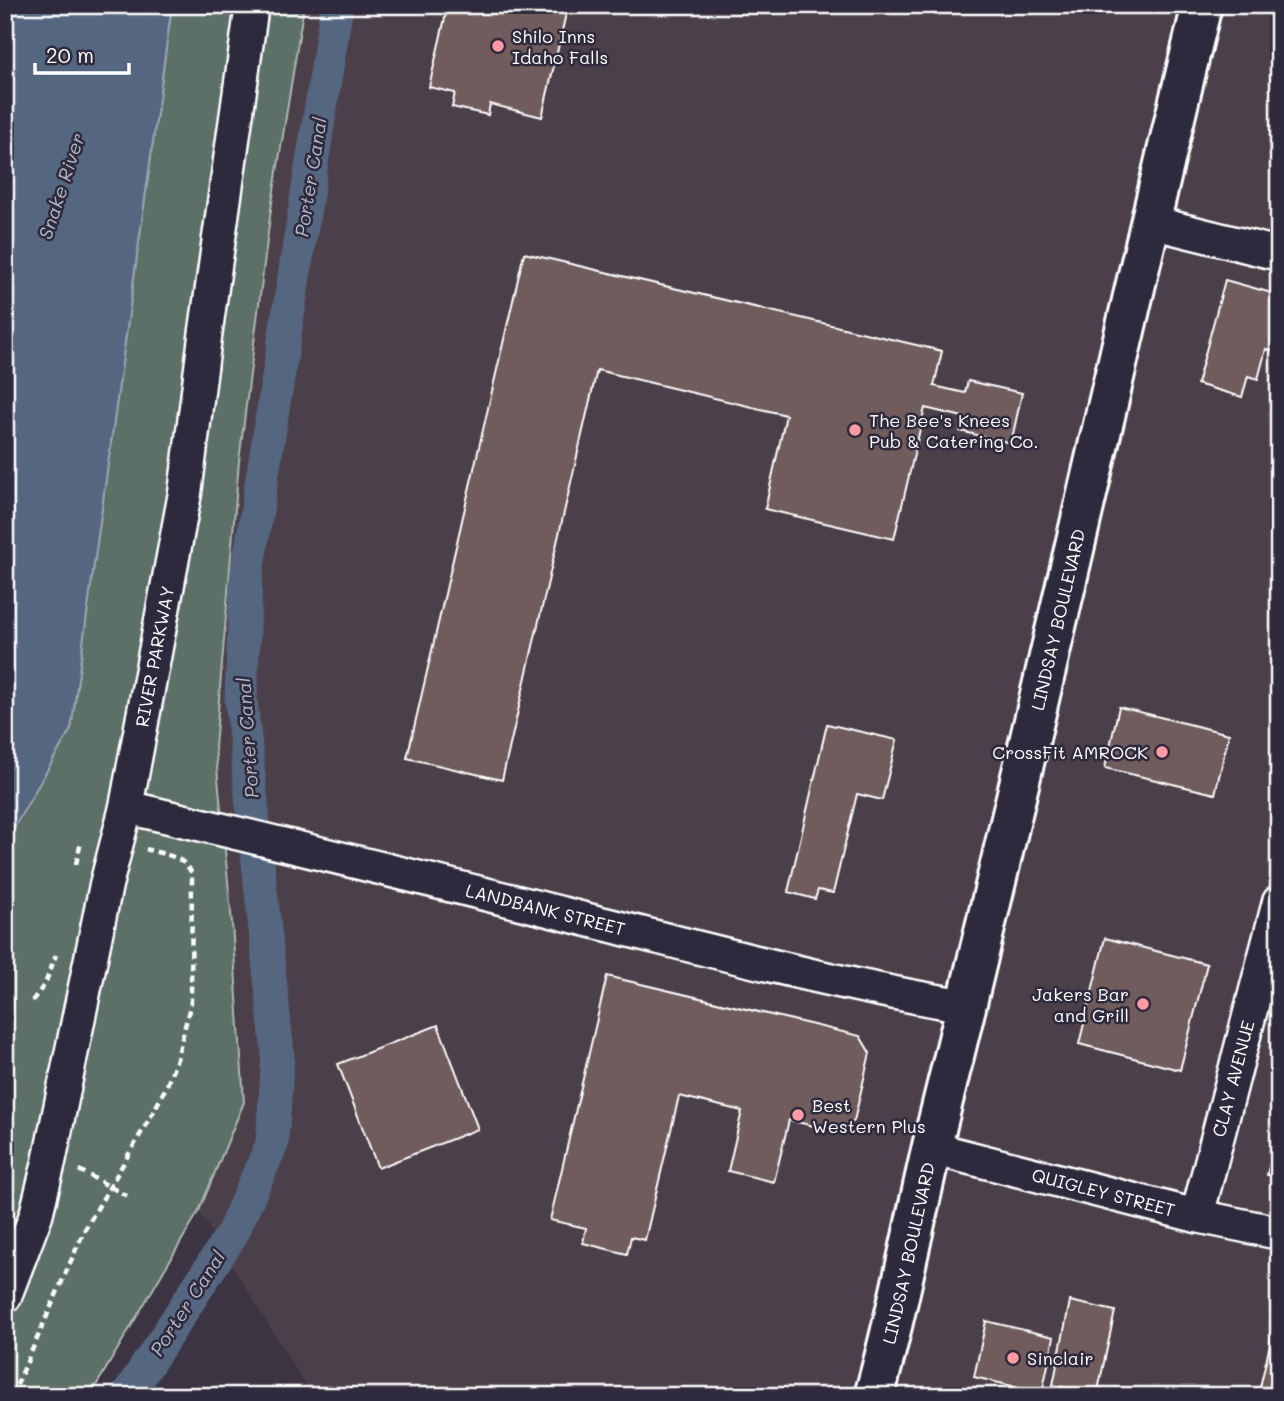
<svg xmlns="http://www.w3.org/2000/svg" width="1284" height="1401" viewBox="0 0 1284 1401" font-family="Mali,sans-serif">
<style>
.built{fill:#4b404a}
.green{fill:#5c6f67;stroke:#aeb7b3;stroke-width:2}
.water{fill:#556680;stroke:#99a3b3;stroke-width:2}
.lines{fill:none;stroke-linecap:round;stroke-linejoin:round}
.canal{stroke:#556680;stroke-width:33}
.building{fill:#6f5b5c;stroke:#fff;stroke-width:2}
.minor-casing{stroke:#fff;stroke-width:37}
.tertiary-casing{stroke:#fff;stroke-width:44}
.path{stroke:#fff;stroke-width:4.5;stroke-dasharray:7 5;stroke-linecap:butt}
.minor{stroke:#2f2a3d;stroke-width:32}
.tertiary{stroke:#2f2a3d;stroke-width:38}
.poi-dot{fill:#ff9aa2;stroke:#2f2a3d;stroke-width:2.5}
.labels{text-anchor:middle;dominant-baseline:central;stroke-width:5;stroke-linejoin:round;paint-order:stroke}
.poi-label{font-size:18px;fill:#fff;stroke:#2f2a3d;text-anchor:start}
.street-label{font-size:18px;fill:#fff;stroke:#2f2a3d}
.water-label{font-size:19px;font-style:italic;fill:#b2bac6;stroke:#2f2a3d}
</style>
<rect width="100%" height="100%" fill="#3c3443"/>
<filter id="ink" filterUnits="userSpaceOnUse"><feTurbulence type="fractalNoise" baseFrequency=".0143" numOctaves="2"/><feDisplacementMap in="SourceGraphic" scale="14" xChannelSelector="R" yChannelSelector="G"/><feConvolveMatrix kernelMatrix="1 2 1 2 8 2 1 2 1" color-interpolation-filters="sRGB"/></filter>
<g filter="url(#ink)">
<!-- built -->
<path class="built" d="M304,5h975v1391h-967l-113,-185 45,-109 -12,-179 -17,-176 24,-286 32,-252z"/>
<!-- green -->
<path class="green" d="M172,5h132l-33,204 -32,252 -24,286 17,176 12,179 -45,109 -109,185h-85v-554l66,-113z"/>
<!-- water -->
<path class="water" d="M5,5h167l-101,724 -66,114z"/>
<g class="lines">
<!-- canal -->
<path class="canal" d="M127,1396l105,-162 40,-90 6,-90 -37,-355 5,-119 91,-575"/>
</g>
<!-- building -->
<path class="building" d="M448,5h120l-26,112 -52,-13 -2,11 -36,-8 3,-14 -26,-6z
M524,253l418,98 -8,35 31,7 3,-12 54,12 -11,50 -51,-12 3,-14 -38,-9 -31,131 -129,-30 21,-94 -189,-45 -95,410 -95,-22z
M1225,280l54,15v57l-13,-3 -8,30 -10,-3 -6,21 -45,-13z
M1119,707l110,27 -14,60 -110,-26z
M827,724l70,16 -15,60 -25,-6 -24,99 -15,-3 -3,9 -27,-7z
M1105,938l102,26 -27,106 -101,-26z
M607,976l253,60 10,17 -16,68 -16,11 -49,-12 -15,62 -46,-11 14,-60 -63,-15 -34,144 -14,-3 -4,17 -44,-11 3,-15 -36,-8z
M438,1025l40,104 -100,39 -40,-104z
M1279,1124v53l-12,-2z
M1070,1301l45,10 -18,84 -44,-10z
M1279,1305v91h-21z
M986,1321l68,16 -12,56 -68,-16z"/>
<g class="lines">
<!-- minor casing -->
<g class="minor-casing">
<g id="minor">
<path d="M1150,222l129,32"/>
<path id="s1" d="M126,807c159,37 316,76 474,116 121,30 243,63 367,83"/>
<path id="s2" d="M931,1148l266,68 82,17"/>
<path id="s3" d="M1197,1216l82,-314"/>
<path id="s4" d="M5,1296l31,-81 13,-53 57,-277 20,-78 59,-314 20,-156 47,-332"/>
</g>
</g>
<!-- tertiary casing -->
<g class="tertiary-casing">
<g id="tertiary">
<path id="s5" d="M874,1396c27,-94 43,-192 67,-287 91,-367 172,-736 261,-1104"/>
</g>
</g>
<!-- path -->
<path class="path" d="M76,864l5,-22
M32,1001l13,-17 11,-29
M79,1170l48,26
M12,1396l72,-165 70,-120 13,-26 10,-26 14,-57 1,-128c-8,-19 -28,-19 -46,-25"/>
<!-- minor -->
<use href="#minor" class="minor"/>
<!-- tertiary -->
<use href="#tertiary" class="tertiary"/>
</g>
</g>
<!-- markers -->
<g class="poi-dot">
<circle cx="498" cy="46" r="7"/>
<circle cx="855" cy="430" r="7"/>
<circle cx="1162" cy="752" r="7"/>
<circle cx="1143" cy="1004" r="7"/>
<circle cx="798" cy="1115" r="7"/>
<circle cx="1013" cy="1358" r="7"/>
</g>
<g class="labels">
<!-- poi labels -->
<g class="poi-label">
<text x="512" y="36">Shilo Inns<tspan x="512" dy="21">Idaho Falls</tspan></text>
<text x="869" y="420">The Bee's Knees<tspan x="869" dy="21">Pub &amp; Catering Co.</tspan></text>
<text x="1148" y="752" text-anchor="end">CrossFit AMROCK</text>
<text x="1129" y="994" text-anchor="end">Jakers Bar<tspan x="1129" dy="21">and Grill</tspan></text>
<text x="812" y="1105">Best<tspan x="812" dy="21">Western Plus</tspan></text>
<text x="1027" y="1358">Sinclair</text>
</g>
<!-- street labels -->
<g class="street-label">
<text stroke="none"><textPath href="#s5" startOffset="798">LINDSAY BOULEVARD</textPath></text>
<text stroke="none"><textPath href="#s4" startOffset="658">RIVER PARKWAY</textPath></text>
<text stroke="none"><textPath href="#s1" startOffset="432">LANDBANK STREET</textPath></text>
<text stroke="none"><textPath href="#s3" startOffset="142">CLAY AVENUE</textPath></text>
<text stroke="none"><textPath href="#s2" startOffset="178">QUIGLEY STREET</textPath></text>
<text stroke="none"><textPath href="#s5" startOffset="147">LINDSAY BOULEVARD</textPath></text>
</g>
<!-- water labels -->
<g class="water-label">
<text transform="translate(310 177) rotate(-81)">Porter Canal</text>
<text transform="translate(61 186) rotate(-72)">Snake River</text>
<text transform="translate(247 738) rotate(-94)">Porter Canal</text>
<text transform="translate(187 1303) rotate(-57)">Porter Canal</text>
</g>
</g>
<!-- margin -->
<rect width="1284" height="1401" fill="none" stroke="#2f2a3d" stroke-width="28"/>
<rect x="14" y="14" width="1256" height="1373" fill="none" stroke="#fff" stroke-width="2.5" filter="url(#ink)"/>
<!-- scale -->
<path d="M35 63v10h94v-10" fill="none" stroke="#ffffff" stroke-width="3.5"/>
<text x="46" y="63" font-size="21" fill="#ffffff" stroke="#2f2a3d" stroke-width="5" paint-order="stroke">20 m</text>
</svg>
